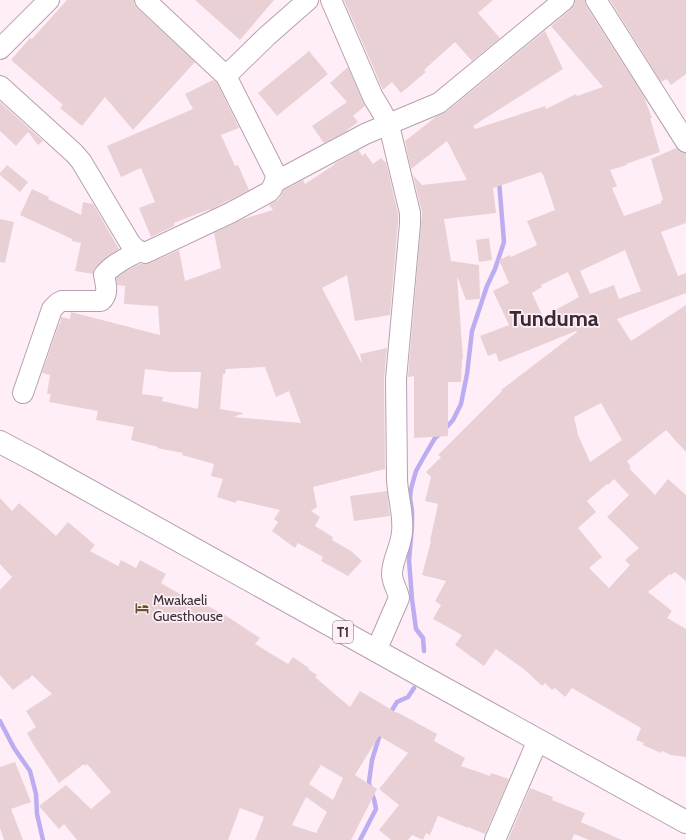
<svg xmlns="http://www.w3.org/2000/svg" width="686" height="840" viewBox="0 0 686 840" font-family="Cabin,sans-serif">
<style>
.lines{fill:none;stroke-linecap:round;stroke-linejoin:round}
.stream{stroke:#bcadf0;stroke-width:4.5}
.building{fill:#e9d0d5;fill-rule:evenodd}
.minor-casing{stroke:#b5a1ae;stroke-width:22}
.highway-casing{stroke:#b5a1ae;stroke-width:24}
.minor{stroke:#fff;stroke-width:20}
.highway{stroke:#fff;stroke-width:22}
.labels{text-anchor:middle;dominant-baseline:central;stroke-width:3.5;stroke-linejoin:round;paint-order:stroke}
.shield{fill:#ffeef8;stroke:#756a71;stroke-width:1}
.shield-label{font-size:13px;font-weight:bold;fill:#3a3237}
.poi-label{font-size:14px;fill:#3a3237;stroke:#ffeef8;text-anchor:start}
.town-label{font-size:22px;font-weight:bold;fill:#392a34;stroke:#ffeef8}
</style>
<rect width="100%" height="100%" fill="#ffeef8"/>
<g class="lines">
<!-- stream -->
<path class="stream" d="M424,651l-1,-13 -7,-9 -4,-30 -3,-39 3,-34v-15l-2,-13 1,-9 5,-18 9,-16 10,-17 10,-9 8,-9 8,-16 6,-30 5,-43 15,-45 8,-17 9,-27 -5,-61
M389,715l8,-13 11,-5 6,-9
M0,721l14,27 16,23 6,23 1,20 6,26
M360,840l16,-31 -2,-10 -4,-10 -1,-7 3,-22 9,-29"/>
</g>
<!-- building -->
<path class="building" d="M67,0h67v4l3,4 58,54 -62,68 -28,-33 -23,29 -22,-18 3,-3 -52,-45 19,-22 2,1z
M195,0h79l-34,40z
M344,0h149l-15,13 22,25 -28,23 -17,-19 -31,28 2,2 -25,21 -9,-11 -9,8z
M575,0h10l1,6 58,91 8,21h-2l10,34 -34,12 1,1 -17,5 7,16 -5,2 12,28 37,-13v-2l2,-1 -12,-41 25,-11 4,4 6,1v70l-25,9 17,44 8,-3v20l-69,26 14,22 55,-36v147l-20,-22 -30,24 -9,7 4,6 -2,1 26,27 13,-16 18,16v86l-11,-9 -4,3 -1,-1 -22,18 24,19 -5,7 19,11v128l-15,-2 -9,-4 -1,2 -18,-8 1,-2 -8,-3 5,-12 -69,-40 -7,9 -10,-9 -3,2 -7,-7 -3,3 -17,-16 -29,-21 -12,17 -29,-21 7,-10 -29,-16 8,-14 -6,-4 11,-20 -24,-6 9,-34h-1l8,-37 -13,-3 6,-24 -5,-5 15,-15 -3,-2 64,-64 -1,-1 76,-58 -1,-1 -77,31 -3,-9 -8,3 -8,-20 29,-11 -16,-34 16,-8 -10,-23 11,-5 1,2 26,-12 -10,-24 28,-11 -12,-36h-1l-1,-2 -48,16 3,25 -52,6 7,42 28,4 1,34 -14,1 -9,-24 6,82 -1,1 -1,23h-13v54l-34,2v-62l-6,1 13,-152 1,-12 -9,-38 9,10 45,-5 -20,-39 -36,28 -6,-28 32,-25 9,-4 99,-81 18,38 -90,57 2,3 70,-23 1,3 30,-15 1,2 26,-9 -52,-61 20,-17 4,-5zM625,250l16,41 -22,8 -5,-14 -24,9 -10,-23zM568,272l11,25 -36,20 -11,-24 10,-6 -1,-2zM601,403l21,37 -32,22 -12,-27 -4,-18zM614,479l15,16 -22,22 32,31 -14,12 5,5 -21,23 -20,-20 13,-11 -24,-29 18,-16 -9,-11 20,-17 1,1z
M610,0h76v74l-15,11 -4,-6 -6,3z
M309,51l19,23 -51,42 -19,-23z
M348,67l17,39 -12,10 5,6 -11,8v1l-23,12 -12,-17 35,-24 -17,-19z
M213,80l4,3 22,45 -18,7 14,31 3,-1 11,25 -39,20v-1l-36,14v3l-23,11 -12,-29 16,-6 -14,-34 -20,9 -14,-31 86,-37 -8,-15z
M0,102l43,39 -5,4 -10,-13 -12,14 -16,-15z
M359,150l3,6 3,-3 8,11 8,-6 4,4h1l12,52v9l-8,92 -35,6 -8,-46 -25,13 40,76 -2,-10 27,-6 -3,31 1,90 -72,18 4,20 -6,4 9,6 -5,9 18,11 -1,3 19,11 11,10 -14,15 -27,-15 2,-4 -25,-14 -3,5 -23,-17 6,-9 -4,-3 6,-9 -43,-10 -1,3 -19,-6 6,-18 -12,-3 3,-12 -32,-9 1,-2 -26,-5 1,-1 -27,-7 3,-13 -38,-7 2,-9 -49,-9 2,-8h-4l3,-19 -8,-2 17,-49h1l1,-7 9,2 1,-7 89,23 -2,-29 -34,-2 1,-18 -8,-1 -1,-7 10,-7 14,-7 10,-1 29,-13 6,31 36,-13 -7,-35 29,-14 30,-9 -4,-5 9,-5 6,-10 19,-10 2,4 29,-19v-1zM265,367l11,30 13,-6 12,32 -67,-6 10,-4 -24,-4 3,-35h2l1,-5zM145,369l26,3h30l-3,37 -36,-8 1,-4 -21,-3z
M7,165l21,17 -8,10 -20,-17v-2z
M32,189l17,8 -1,2 33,16 2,-13 10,2 26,45 -10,6 -9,8 -5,5 -2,6 -18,-3 6,-28 -9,-2v-2l-52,-24z
M0,219l14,3 -9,41 -5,-1z
M489,238l3,22 -13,2 -3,-22z
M387,491l3,25 -36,5 -4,-25z
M0,498l12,13 7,-8 37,33 12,-14 27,23 -5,6 28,15 3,-6 15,8 4,-8 26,14 -5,9 34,20 2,-3 31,17 32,21 -5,6 33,20 5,-7 10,7 6,4 -1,1 9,6 -2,2 35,30 10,-16 37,22v-1l40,22 -3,7 31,17 -4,8 29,10 1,-3 18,6 -24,55 -17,-7v1l-30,-12 -8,19 -4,-2 -3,7 -11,-5 -4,5h-17l-12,-10 20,-25 -20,-16 29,-36 -29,-17 -24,39 22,14 -26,51h-96l9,-23 -24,-9 -12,32h-151l-13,-16 -5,5 -20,-23 27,-21 25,24 20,-17 -24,-28 -2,2 -1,-2 -25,19 -26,-39 -6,-11 9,-6 -10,-16 26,-17 -20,-19 -4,5 -1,-1 -14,11 -13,-15v-85l12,-13 -12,-13zM321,765l22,13 -10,22 -24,-16zM306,797l21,15 -11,21 -24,-8z
M15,762l16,40 -20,7 12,31h-19l-4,-12v-61z
M530,788l23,9 -1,3 33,13 -4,9 41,18h-33l-15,-6 -2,6h-64z"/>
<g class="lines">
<!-- minor casing -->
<g class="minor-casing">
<path id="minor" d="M331,0l42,97 9,15 7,13 21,88v11l-14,155 1,101c1,18 7,35 5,52 -1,15 -10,28 -10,42 0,9 6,16 7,24l-23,53
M596,0l90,142
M0,49l49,-49
M226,76l41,-40 41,-36
M0,86l74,67 7,8 49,82c5,6 8,8 15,10l85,-40 39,-21c5,-5 6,-10 7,-17l-50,-99 -81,-76
M275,182l90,-48 74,-31 125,-103
M23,393l29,-84 6,-6 4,-2h39c8,-7 5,-16 3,-26 8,-11 23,-17 35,-24
M495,840l43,-100"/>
</g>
<!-- highway casing -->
<g class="highway-casing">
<path id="highway" d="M0,442l36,19 384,214 266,147"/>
</g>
<!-- minor -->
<use href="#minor" class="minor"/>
<!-- highway -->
<use href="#highway" class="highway"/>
</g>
<!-- icons -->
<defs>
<g id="hotel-bare" transform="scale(1.08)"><path d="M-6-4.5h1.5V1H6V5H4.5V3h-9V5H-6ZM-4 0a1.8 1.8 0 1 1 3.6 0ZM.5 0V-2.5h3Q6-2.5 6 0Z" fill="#665624" stroke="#ffeef8" stroke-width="2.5" paint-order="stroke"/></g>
</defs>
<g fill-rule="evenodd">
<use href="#hotel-bare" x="142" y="608"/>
</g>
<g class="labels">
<!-- shield labels -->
<rect class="shield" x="333" y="621" width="20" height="22" rx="3"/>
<g class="shield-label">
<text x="343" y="632">T1</text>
</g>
<!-- poi labels -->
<g class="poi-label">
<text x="153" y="600">Mwakaeli<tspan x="153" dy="16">Guesthouse</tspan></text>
</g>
<!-- town labels -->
<g class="town-label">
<text x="554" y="318">Tunduma</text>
</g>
</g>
</svg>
